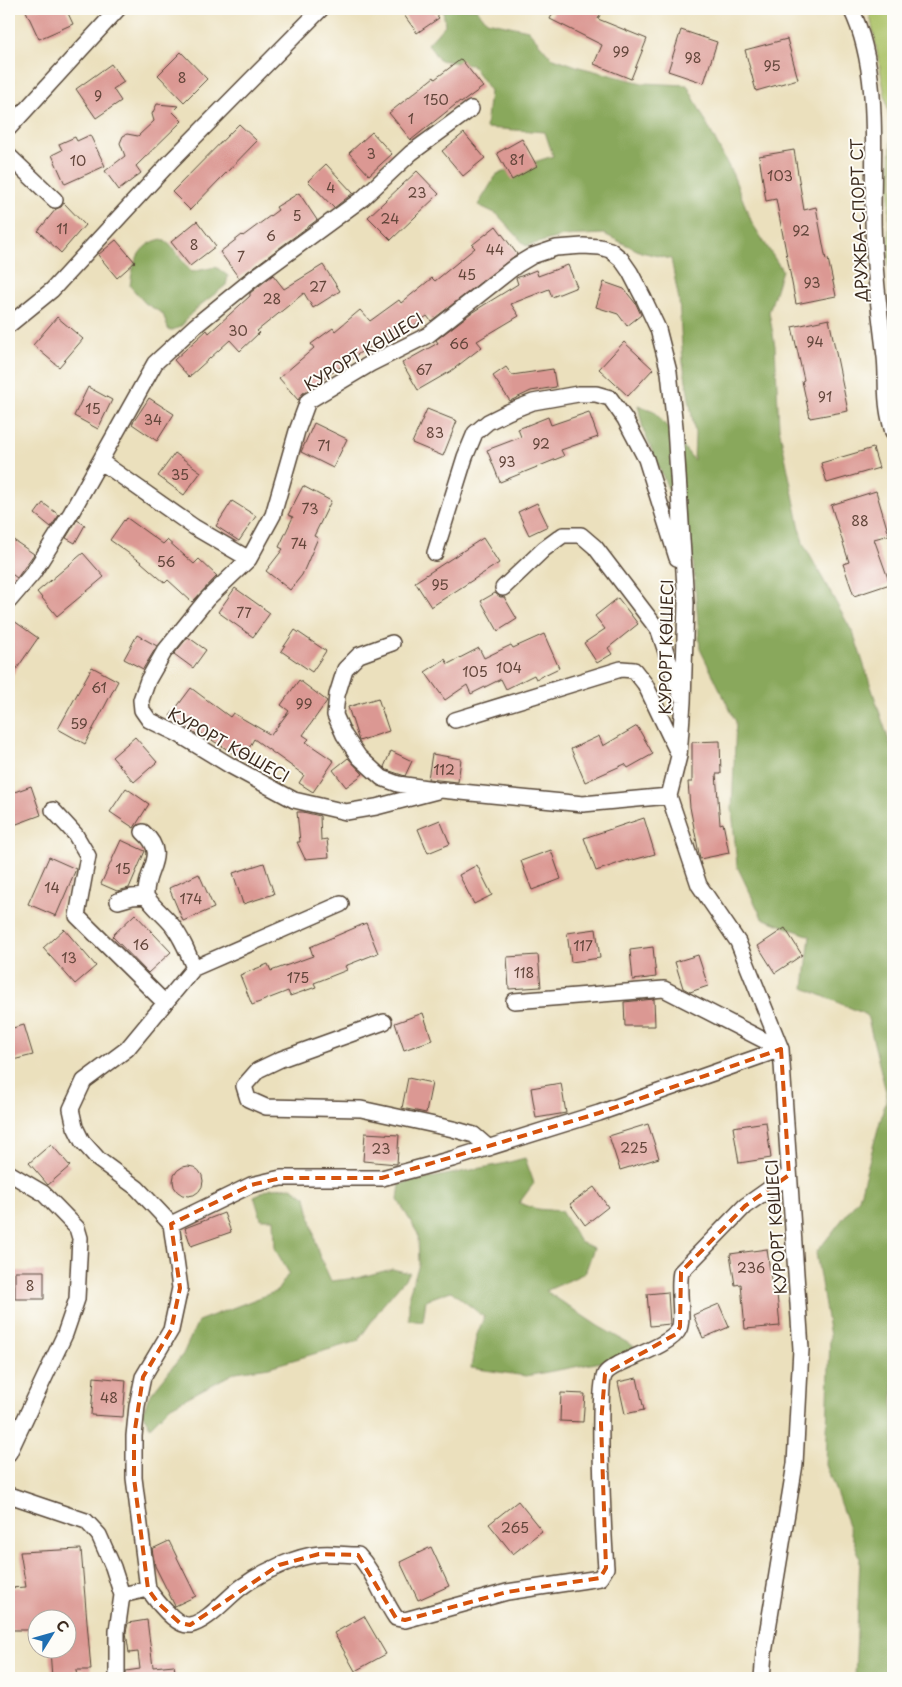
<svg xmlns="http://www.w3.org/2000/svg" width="902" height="1687" viewBox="0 0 902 1687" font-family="'Playpen Sans',sans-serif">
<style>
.green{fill:#acc267;stroke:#747642}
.forest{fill:#89a85c;stroke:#62693d}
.building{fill:#db9893}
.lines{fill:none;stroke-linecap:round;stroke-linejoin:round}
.street-casing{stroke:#554536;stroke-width:18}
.street{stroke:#fff;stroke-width:15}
.marked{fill:none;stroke:#d7540e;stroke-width:4;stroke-dasharray:10 6;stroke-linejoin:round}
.labels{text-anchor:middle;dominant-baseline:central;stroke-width:4;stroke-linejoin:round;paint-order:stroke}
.number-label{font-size:14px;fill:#63463b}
.street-label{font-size:16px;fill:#3b2a1e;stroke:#fdfcf7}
</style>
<rect width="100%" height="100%" fill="#fdfcf7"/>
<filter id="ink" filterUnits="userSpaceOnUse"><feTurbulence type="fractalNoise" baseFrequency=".02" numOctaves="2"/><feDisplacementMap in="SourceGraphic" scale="10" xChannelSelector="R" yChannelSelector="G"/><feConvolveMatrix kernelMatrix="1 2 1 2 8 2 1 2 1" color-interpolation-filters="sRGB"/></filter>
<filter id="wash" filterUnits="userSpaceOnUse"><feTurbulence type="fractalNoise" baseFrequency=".0096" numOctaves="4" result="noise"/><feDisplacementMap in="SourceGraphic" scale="20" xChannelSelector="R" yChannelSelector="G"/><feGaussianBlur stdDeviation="1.12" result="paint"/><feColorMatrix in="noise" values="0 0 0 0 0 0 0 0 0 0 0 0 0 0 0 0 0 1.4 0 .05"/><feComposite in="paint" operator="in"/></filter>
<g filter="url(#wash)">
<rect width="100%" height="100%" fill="#ebe0bd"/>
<!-- green -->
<path class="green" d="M869,9h24v263l-5,-6 3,-139z"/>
<!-- forest -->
<path class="forest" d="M443,9h33l11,12 41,9 23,27 28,10 63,16 45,2 46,90 19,48 30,47 -13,42 6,34 4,81 24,116 51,92 39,118v925h-38l5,-120 -34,-93 4,-129 -14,-83 43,-55 28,-102 -20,-81 -63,-27 6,-52 -48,-18 -25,-52 -5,-57 4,-87 -36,-73 -8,-103 -49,-117 -5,-24 16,6 40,49 1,-26 -12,-71 -4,-63 -8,-41 -30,-7 -37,-18 -41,2 -37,10 -29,-32 -19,-9 19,-31 56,-18 -8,-24 -59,-4 4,-37 -18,-26 -33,-5 -11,-16 17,-19z
M162,239l8,6 21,27 25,-5 12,9 -2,9c-10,9 -22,16 -32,26 -12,10 -6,15 -25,20l-6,-17 -18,-11 -15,-17c3,-22 7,-42 32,-47z
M525,1158l9,25 -15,20 18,6 24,2 19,31 14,6 -9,25 -39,18 52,35 37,21 -7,10 -102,19 -55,-8 5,-31 8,-20 -33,-26 -25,9 -3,22 -14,-2v-26l10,-30 -1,-30 -20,-34 2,-16 102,-20z
M292,1187l14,10 12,55 13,29 26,-3 35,-9 18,4 -28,33 -24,35 -89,26 -33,5 -65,34 -21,21 -7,-13 5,-16 35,-44 15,-33 79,-30 12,-18 -14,-24 -1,-30h-13l-7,-23 17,-8z"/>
<g id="blocks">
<!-- building -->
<path class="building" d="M32,9h34l7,15 -34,15 -13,-28z
M413,9h19l7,9 -22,15 -13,-18z
M555,9h48l-5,10 49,20 -16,40 -37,-15 8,-19 -52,-26z
M681,30l36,12 -13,41 -36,-12z
M787,39l11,40 -42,12 -11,-41z
M181,52l26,27 -23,23 -26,-27z
M461,59l22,28 -22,16 -1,-2 -49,39 -22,-27 45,-36 1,2z
M111,64l13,18 -11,7 8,12 -25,17 -20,-29z
M157,104l22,2 -6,6 9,9 -46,45 5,7 -22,17 -14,-19 20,-15 -5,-13 3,-7 4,-2 11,2 16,-15 -2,-7z
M239,124l18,17 -67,69 -18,-18z
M372,132l20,22 -23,21 -20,-22z
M464,133l21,25 -22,18 -21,-25z
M90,135l15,31 -40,18 -13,-29 10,-5 -3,-6 16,-7 2,4z
M522,139l15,27 -25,14 -15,-27z
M794,150l10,60 12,-3 10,53 2,-1 8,37 -40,8 -20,-105 -10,2 -7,-45z
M326,164l27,29 -19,15 -26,-27z
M417,171l22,23 -48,46 -23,-23z
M299,193l18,27 -78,58 -19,-26 22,-17 1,1 35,-26 -2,-3z
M64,203l21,22 -24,28 -23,-22 18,-22 5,-2z
M197,221l19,25 -26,20 -19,-24z
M496,226l21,28 -86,67 -4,-5 -36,26 -5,-7 -23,18 -2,-1 -29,21v-1l-15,13 -14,8 -5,7 -19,-22 35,-30 -3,-4 22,-16 2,3 25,-21 10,11 29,-21 2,3 31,-25 3,3 40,-33 -3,-3z
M116,240l19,22 -18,16 -19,-23z
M323,265l17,26 -27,17 -9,-15 -47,38 2,2 -19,18 -10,-11 -41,37 -15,-17 33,-30 2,3 41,-37v-3l23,-18 11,14z
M568,265l9,22 -25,10 -3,-8 -38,15 8,12 -42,25 5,6 -31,24 -33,19 -16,-27 36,-20 -2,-3 35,-27 47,-29 -2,-6 20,-8 2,6z
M604,282l20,7 12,15 5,11 -14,11 -9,-12 -22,-7z
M57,317l26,22 -24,28 -26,-22z
M829,319l19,92 -38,7 -8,-37 2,-1 -12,-53z
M624,342l29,27 -25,27 -29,-27z
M506,367l6,8 41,-6 3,18 -25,4 -21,10 -17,-25z
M88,387l24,13 -14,29 -24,-13z
M149,398l25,16 -17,27 -25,-17z
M427,409l30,12 -14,35 -31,-13z
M589,412l9,25 -37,13 3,6 -64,26 -13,-32 34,-13 -3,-8 30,-12 3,8z
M314,423l33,16 -14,29 -32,-16z
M873,448l6,20 -52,15 -6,-20z
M175,453l26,19 -17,23 -26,-19z
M303,486l28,15 -17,35 4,2 -16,37 -12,15 -24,-19 17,-22 -4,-2 14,-30 -5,-2z
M876,491l13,44 -15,4 16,45 -36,12 -11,-32 6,-2 -18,-57z
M232,501l24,15 -17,25 -23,-15z
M43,503l16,12 -8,12 -16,-13z
M537,503l11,23 -19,9 -11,-23z
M127,518l36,26 4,-4 27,24 5,-5 18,17 -25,26 -24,-22 -3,3 -24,-21 -31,-22 14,-20 1,1z
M77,520l8,5 -10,18 -9,-5z
M9,537l25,17 -17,24 -8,-6z
M483,538l16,25 -68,44 -16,-25z
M83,553l21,24 -47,39 -20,-24z
M235,588l35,25 -17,24 -35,-25z
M495,593l5,4h4l13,22 -19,12 -17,-30z
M618,598l20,26 -30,24 4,6 -15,9 -13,-20 21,-14 -10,-13z
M14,621l24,17 -29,42v-51z
M295,630l31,21 -14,21 -31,-21z
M544,634l15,34 -23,11 -2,-4 -28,14 -5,-10 -30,15 -4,-9 -22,15 -20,-28 20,-13 3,5 31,-16 5,10 27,-13 2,3z
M137,635l20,11 -14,23 -19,-10z
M188,637l18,13 -13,18 -19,-14z
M92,667l26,14 -33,63 -27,-15z
M299,680l28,21 -24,34 6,4 -3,3 28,19 -21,31 -14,-9 5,-8 -50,-36 -11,20 -43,-26 -2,2 -28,-19 21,-28 39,29 3,-4 38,22 18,-24 -8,-6z
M378,698l11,33 -30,10 -11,-34z
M637,726l16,28 -25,14 -3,-4 -40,18 -14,-33 28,-13 4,10z
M135,737l22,25 -23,20 -22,-25z
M720,741l1,33h-5l4,50 3,-1 6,30 -29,6 -10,-52 -2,-25h4v-40z
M391,751l21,10 -7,15 -18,-6 -3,-3z
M432,754l29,5 -3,23 -30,-3z
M348,758l15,16 -17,13 -13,-17z
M31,786l10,29 -27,10 -5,-15v-16z
M126,788l23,16 -15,24 -24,-16z
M297,812h6l17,4 1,24 6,-1 2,18 -24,2 -8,-17h3z
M644,818l11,36 -26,7 -1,-1 -32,11 -12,-33z
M440,820l10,24 -22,9 -10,-24z
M121,840l24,11 -16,37 -12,3 -16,-7z
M551,850l10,29 -29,11 -11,-29z
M49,857l27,12 -20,47 -28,-12z
M264,863l10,31 -31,10 -10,-31z
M477,865l15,30 -18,9 -15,-29z
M199,874l15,34 -31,13 -14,-33z
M135,914l36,38 -23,21 -36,-37z
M366,923l12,30 -33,13 2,4 -33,13 2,4 -26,9 -2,-5 -36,14 -12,-30 28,-11 3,7 42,-15 -3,-9z
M785,928l17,27 -27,18 -17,-27z
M64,929l32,37 -21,18 -32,-36z
M596,929l4,29 -29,4 -4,-29z
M653,947l3,30 -23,3 -3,-30z
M538,955l3,32 -32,2 -2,-32z
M698,955l10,31 -18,6 -7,-4 -8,-26z
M654,999l1,27h-30l-1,-24z
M423,1013l9,27 -28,10 -9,-27z
M24,1025l9,30 -24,6v-32z
M408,1078l24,5 -6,30 -24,-5z
M561,1083l5,30 -30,5 -5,-30z
M766,1122l5,36 -32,5 -6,-36z
M648,1124l11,34 -39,12 -11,-34z
M365,1133l34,2 -2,29 -34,-3z
M51,1144l19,22 -22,19 -19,-22z
M173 1181a15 15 0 1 1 30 0a15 15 0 1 1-30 0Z
M594,1187l14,20 -23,18 -15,-21z
M224,1213l7,19 -40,14 -6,-18z
M767,1249l6,45h4l3,32 -35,3 -4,-45 -6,1 -5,-31z
M15,1271h29v28h-29z
M668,1292l2,32 -20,2 -3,-32z
M719,1304l10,23 -26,11 -10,-23z
M94,1377l32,3 -3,37 -32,-2z
M637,1378l7,32 -19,4 -7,-32z
M561,1393l24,1 -2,28 -23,-1z
M518,1501l24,30 -29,23 -24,-30z
M169,1541l27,55 -21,10 -20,-40 -3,-17z
M431,1547l18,39 -31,14 -18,-38z
M81,1549l10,121h-15l1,8h-25l-2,-28h18v-30h-30v10h-29v-42l17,-1 -6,-35z
M364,1616l22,38 -31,17 -21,-38z
M147,1620l6,47 21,-2 2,13h-50v-7l14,-2 -2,-17 -9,1 -3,-21 2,-9z"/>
</g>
</g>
<g filter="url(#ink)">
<use href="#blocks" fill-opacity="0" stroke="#554536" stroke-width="1"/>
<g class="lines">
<!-- street casing -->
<g class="street-casing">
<path id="street" d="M851,9c29,58 22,141 22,205 0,48 6,95 12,143 2,17 0,35 3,53 1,7 3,15 5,22
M9,128l109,-119
M9,156l46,44
M9,325l43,-35 120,-130 149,-151
M100,461l94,66 55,32
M435,553l30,-96 10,-24 13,-11 20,-10 25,-10 45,-8h18l14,4 15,21 21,40 31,99
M503,588l41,-39 19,-14h18l14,12 64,84 21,63
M9,601l24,-28 38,-60 84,-150 40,-37 59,-48 109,-80 48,-45 60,-44
M392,643l-33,12 -14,14 -8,26 -2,20 9,20 15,22 23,21 16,6 36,5
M455,720l166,-51 13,1 11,14 34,71
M669,796l-86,8 -142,-14 -65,17 -30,5 -52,-12 -63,-34 -51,-31 -31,-15 -7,-10 -1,-10 7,-20 16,-28 43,-53 42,-40 24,-44 24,-84 11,-30 62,-37 58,-29 89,-70 15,-9 24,-8 27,-2 17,1 10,3 11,9 9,13 14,27 14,30 11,43 6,55 11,176 -3,99 -4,54 -10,40 30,89 39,57 43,107 20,300 -6,115 -31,189 -2,25
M53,810l22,24 13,22 -11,60 88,87
M143,832c27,24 1,37 3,64 7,11 18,19 26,29 10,13 16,28 22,43
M118,901l14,-4 14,-1
M514,1001l150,-12 117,60
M384,1022l-103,37 -23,11 -14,16 4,13 18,8 95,2 92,20 21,6 15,13
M9,1173l34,20 34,35 3,10 -3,61 -12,35 -56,119
M171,1224l-34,-36 -38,-28 -17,-19 -7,-14 -4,-18 13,-28 43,-32 67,-81 147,-64
M9,1495l77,26 13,14 14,32 9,28
M148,1589c7,10 28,38 42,36 18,-3 38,-29 53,-39 19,-14 53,-30 77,-32 13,-1 26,1 38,1 17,18 24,43 38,63l9,2 102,-28 93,-14 6,-10c-2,-26 -10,-181 -1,-194 3,-5 11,-8 16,-11 14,-7 52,-20 58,-34 5,-10 -2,-41 2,-57l64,-66 44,-31
M117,1678v-47l5,-36 26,-6 -14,-111v-42l3,-30 6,-29 28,-47 9,-42 -9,-64 80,-39 30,-7h101l70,-19 147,-46 182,-64"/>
</g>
<!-- street -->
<use href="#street" class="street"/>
</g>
</g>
<!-- marked area -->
<path class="marked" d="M781,1049l8,126 -44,31 -64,66 -1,55 -4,7 -71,40 -4,49 5,145 -6,10 -93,14 -102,28 -9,-2 -38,-63 -39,-1 -40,11 -89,60 -10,-2 -22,-20 -10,-14 -14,-111v-42l9,-59 28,-47 9,-42 -9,-64 80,-39 30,-7h101l217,-65z"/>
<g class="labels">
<!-- number labels -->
<g class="number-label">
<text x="621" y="51">99</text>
<text x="693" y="57">98</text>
<text x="772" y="65">95</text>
<text x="182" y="77">8</text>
<text x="98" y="95">9</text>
<text x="436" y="99">150</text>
<text x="411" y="118">1</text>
<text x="371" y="153">3</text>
<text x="517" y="159">81</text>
<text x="78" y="160">10</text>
<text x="780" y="175">103</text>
<text x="331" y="187">4</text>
<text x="417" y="192">23</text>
<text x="297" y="215">5</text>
<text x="390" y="218">24</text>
<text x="62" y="228">11</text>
<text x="801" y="230">92</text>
<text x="271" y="235">6</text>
<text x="194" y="244">8</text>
<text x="495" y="249">44</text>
<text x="241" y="256">7</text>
<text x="467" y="274">45</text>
<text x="812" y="282">93</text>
<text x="318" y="286">27</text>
<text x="272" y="298">28</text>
<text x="238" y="330">30</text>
<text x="815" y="341">94</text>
<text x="459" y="343">66</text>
<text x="424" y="369">67</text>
<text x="825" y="396">91</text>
<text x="93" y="408">15</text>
<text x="153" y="419">34</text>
<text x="435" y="432">83</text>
<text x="541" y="443">92</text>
<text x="324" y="445">71</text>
<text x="507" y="461">93</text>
<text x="180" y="474">35</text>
<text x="310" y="508">73</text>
<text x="860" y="520">88</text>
<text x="299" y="543">74</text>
<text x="166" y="561">56</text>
<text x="440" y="584">95</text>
<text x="244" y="612">77</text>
<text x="509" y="667">104</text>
<text x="475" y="671">105</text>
<text x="99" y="687">61</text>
<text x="304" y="703">99</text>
<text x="79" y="723">59</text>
<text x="444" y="769">112</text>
<text x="123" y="868">15</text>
<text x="52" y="887">14</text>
<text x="191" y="898">174</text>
<text x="141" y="944">16</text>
<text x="583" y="945">117</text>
<text x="69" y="957">13</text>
<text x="524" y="972">118</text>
<text x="298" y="977">175</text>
<text x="634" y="1147">225</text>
<text x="381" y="1148">23</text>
<text x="751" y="1267">236</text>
<text x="30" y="1285">8</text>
<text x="109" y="1397">48</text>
<text x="515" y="1527">265</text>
</g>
<!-- street labels -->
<g class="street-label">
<text transform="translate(858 220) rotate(-92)">ДРУЖБА-СПОРТ СТ</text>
<text transform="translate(363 351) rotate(-31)">КУРОРТ КӨШЕСІ</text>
<text transform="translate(665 647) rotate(-89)">КУРОРТ КӨШЕСІ</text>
<text transform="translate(229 744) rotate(29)">КУРОРТ КӨШЕСІ</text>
<text transform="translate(775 1227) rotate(-94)">КУРОРТ КӨШЕСІ</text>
</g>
</g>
<!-- margin -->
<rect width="902" height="1687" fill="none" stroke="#fdfcf7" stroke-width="30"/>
<!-- north arrow -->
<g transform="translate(52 1634) rotate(53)"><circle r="24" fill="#fdfcf7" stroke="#afa8a0"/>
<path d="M0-4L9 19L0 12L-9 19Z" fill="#1f6fb2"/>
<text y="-8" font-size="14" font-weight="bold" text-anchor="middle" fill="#3b2a1e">С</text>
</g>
</svg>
